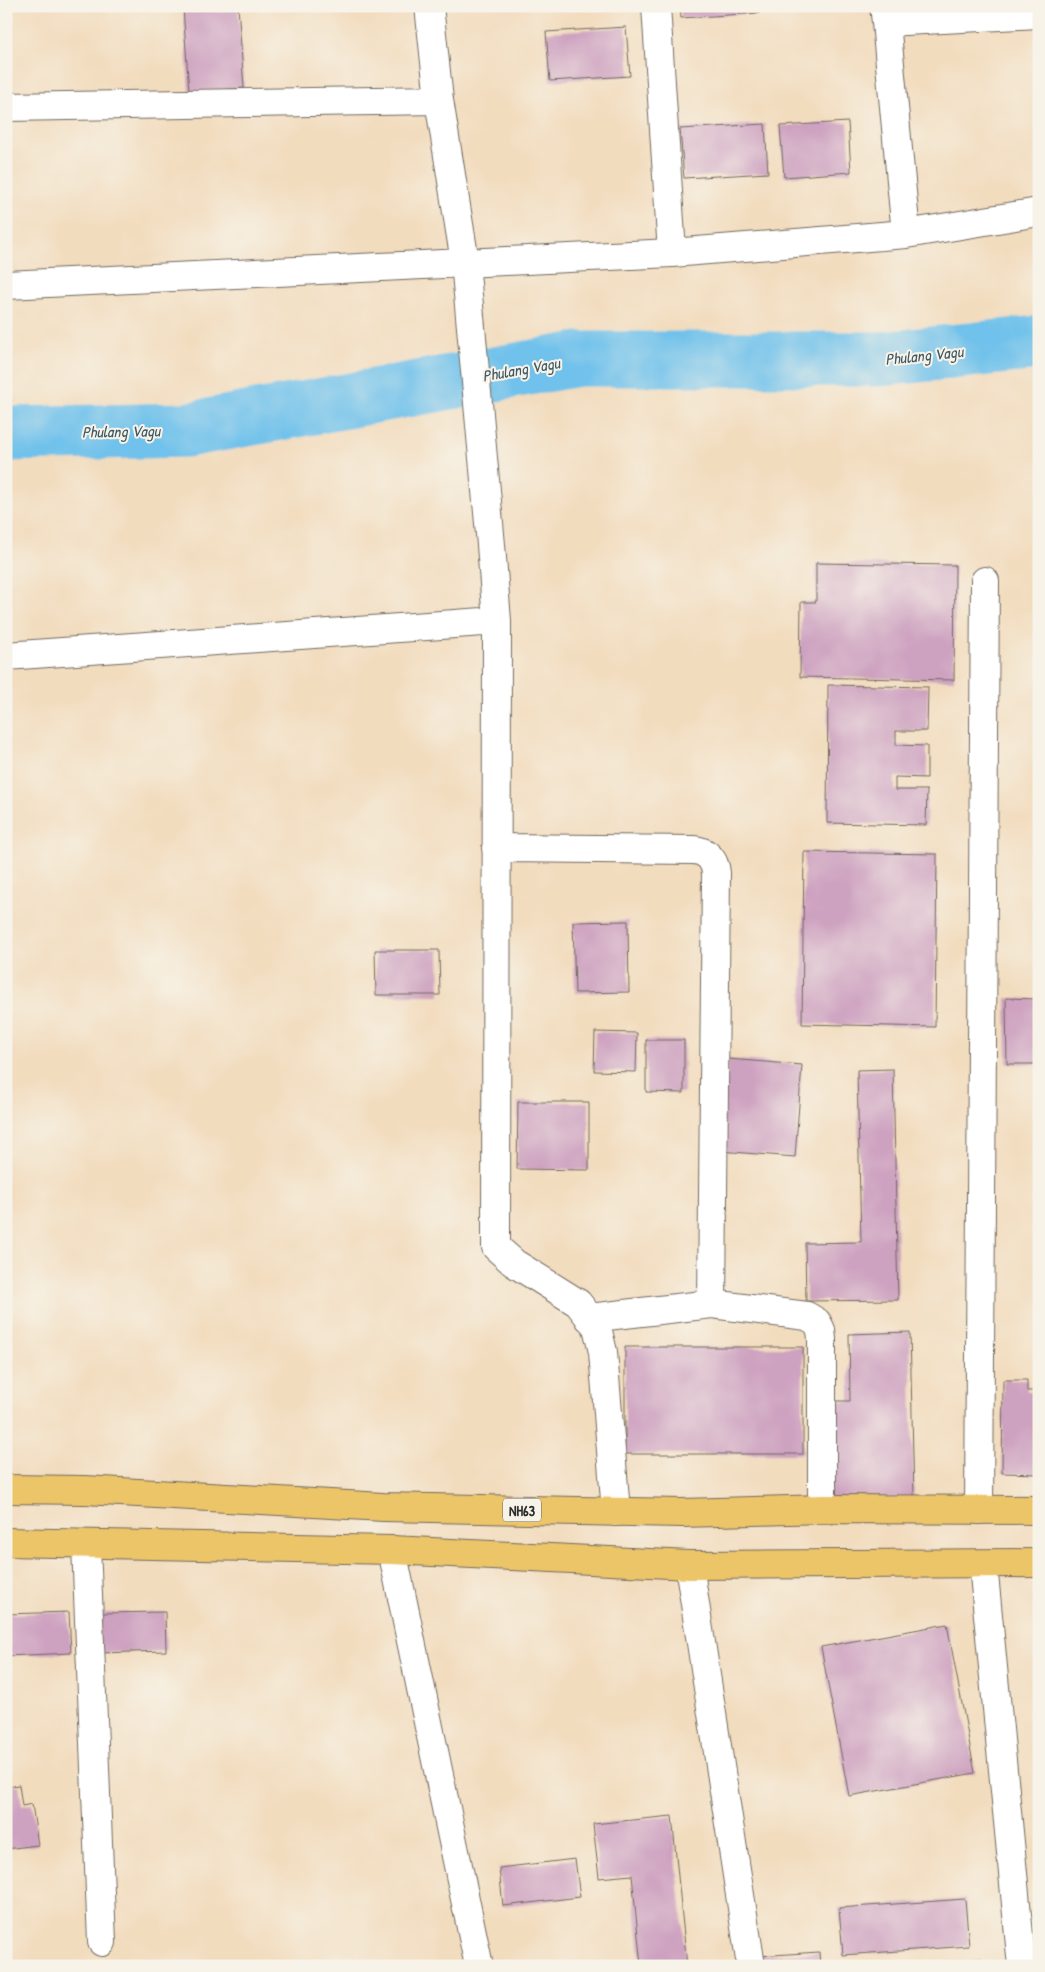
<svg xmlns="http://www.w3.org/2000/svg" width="1045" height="1972" viewBox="0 0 1045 1972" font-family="'Patrick Hand',sans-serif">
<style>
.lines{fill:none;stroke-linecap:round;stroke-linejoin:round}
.river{stroke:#6fc1eb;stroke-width:55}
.building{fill:#cda1c0}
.minor-casing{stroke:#71695e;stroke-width:30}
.highway-casing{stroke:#71695e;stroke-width:30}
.minor{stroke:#fff;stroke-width:28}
.highway{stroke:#edc569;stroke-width:28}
.labels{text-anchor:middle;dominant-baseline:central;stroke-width:4;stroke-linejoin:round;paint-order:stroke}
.shield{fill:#f7f3e8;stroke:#686764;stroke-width:1}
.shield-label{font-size:14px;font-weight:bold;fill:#2b2b2b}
.water-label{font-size:16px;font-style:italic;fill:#3f5865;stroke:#f7f3e8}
</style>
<rect width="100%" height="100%" fill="#f7f3e8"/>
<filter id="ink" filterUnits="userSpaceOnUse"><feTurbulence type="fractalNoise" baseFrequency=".02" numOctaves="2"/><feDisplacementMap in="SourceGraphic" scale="10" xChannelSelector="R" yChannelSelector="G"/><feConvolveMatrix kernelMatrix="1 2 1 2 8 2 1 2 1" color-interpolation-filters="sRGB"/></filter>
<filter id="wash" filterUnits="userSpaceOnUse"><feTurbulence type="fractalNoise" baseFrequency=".0096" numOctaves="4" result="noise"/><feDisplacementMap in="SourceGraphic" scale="20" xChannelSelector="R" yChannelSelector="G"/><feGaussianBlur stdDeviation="1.12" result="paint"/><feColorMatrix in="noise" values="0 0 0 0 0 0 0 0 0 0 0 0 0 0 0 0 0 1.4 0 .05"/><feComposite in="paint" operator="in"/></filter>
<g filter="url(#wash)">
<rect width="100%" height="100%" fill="#f2dcbe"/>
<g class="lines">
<!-- river -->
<path class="river" d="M6,434l180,-4 392,-71h303l158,-16"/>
</g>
<g id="blocks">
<!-- building -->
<path class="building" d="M210,6h28l6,82 -55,4 -6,-84z
M680,6h79v7l-78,5z
M626,27l4,49 -80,5 -4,-49z
M848,122l3,50 -67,5 -4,-51z
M765,124l3,49 -84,5 -4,-49z
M816,563l139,2 -1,115 -154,-3 1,-75h15z
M828,685l100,2 -1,44h-31v14l31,1v32l-32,-1v13h32l-1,35 -99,-2z
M804,852l133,2 -2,173 -133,-3z
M628,921l1,71 -54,1 -2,-71z
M375,950h64l1,45h-64z
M1006,998l33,1v65h-32z
M595,1032l42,1 -1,39 -42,-1z
M646,1040h38v53l-38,-1z
M728,1059l74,6 -7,92 -75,-6z
M893,1069l5,231 -92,1 -1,-58 56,-1 -4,-172z
M518,1102h71v68l-72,-1z
M910,1332l4,165 -84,2 -2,-98h22l-1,-67z
M625,1347h178v107h-178z
M1003,1380h24v11h12v83l-37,-1z
M69,1612l2,41 -65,3v-42z
M165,1612l1,39 -67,2v-40z
M947,1624l28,149 -126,23 -28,-149z
M19,1785l3,21 10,-2 6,41 -32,4v-62z
M672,1816l15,150h-46l-9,-91 -33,3 -6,-54z
M575,1859l5,38 -77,9 -4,-38z
M965,1899l4,47 -126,9 -4,-47z
M819,1952l1,14h-61l-1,-10z
M981,1960l1,6h-41v-1z"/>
</g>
</g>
<g filter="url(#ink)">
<use href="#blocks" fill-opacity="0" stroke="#71695e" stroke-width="1"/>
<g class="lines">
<!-- minor casing -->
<g class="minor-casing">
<path id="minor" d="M429,6l10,94 26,162 26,283 6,76 -1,626 18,16 64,40 19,24 6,25 13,160
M656,6l16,247
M884,6l2,16 153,-8
M6,107l433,-7
M906,234l133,-22
M6,285l666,-32 234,-19 -20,-212
M6,656l491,-35
M496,848l198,2c13,1 21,10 22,23l-4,431
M589,1318l123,-14 95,12 10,6 4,8 1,9v170
M979,1510l6,-929
M86,1545l16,397
M392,1550l87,416
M983,1564l39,402
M689,1565l62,401"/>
</g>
<!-- highway casing -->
<g class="highway-casing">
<path id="highway" d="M6,1489l79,1 298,17 299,6 140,-4 217,1
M6,1542l386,8 297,15 350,-2"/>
</g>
<!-- minor -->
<use href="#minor" class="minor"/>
<!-- highway -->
<use href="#highway" class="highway"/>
</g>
</g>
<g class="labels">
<!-- shield labels -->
<rect class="shield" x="503" y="1498.5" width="38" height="23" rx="4"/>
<g class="shield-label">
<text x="522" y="1510">NH63</text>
</g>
<!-- water labels -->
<g class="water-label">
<text transform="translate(924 355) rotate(-6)">Phulang Vagu</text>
<text transform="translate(521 369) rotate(-10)">Phulang Vagu</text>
<text transform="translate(121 431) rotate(-1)">Phulang Vagu</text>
</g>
</g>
<!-- margin -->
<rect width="1045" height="1972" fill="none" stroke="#f7f3e8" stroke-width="25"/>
</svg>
